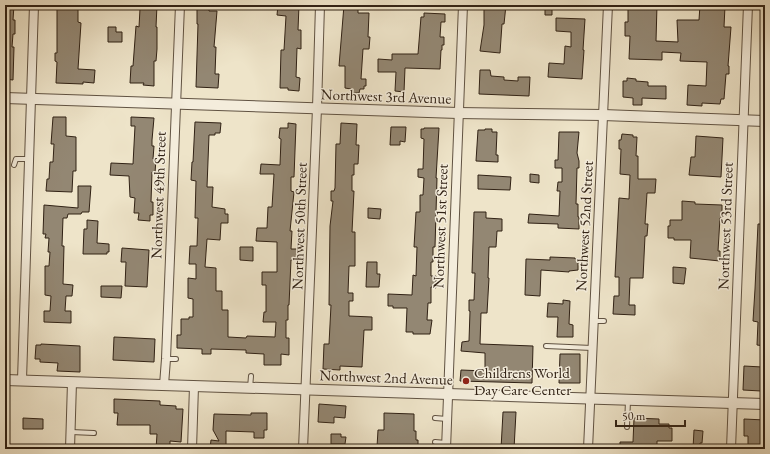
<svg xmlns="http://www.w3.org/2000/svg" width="770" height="454" viewBox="0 0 770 454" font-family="'EB Garamond',serif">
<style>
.building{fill:#938773;stroke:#312215}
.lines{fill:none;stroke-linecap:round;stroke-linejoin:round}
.service-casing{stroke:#605242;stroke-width:6}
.minor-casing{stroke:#605242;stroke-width:10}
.tertiary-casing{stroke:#605242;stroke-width:12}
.service{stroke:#f4eddc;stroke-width:4}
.minor{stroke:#f4eddc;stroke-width:8}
.tertiary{stroke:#f4eddc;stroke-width:10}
.poi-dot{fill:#8f2418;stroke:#f4eddc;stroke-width:1.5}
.labels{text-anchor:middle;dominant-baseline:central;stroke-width:3;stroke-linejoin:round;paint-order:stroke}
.street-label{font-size:15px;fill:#312215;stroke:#f4eddc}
.poi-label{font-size:15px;fill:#312215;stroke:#f4eddc;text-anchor:start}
</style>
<rect width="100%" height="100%" fill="#eee4c9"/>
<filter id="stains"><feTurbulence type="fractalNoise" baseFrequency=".005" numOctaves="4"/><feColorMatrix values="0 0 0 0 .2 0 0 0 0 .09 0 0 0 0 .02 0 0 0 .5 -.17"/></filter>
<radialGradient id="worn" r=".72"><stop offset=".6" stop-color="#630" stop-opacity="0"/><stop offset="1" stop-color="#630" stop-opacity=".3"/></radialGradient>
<!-- building -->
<path class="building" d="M5,5h9l-1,15h2v14h-2l-1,13h2l-1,33 -8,-1z
M60,5h18v17l3,1 -3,46 17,1 -1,13 -11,-1v2l-27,-1 1,-21 -2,-1v-8h2v-45h3z
M145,5h12l-1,22h1v22l-1,12h-2v25l-11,-1 1,-2h-14l1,-17h2l3,-40 3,1 1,-18h5z
M197,5l12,1v5h8l-3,36h2l-1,27h4l-1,14 -22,-1 2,-63h-1z
M278,5h21l-1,25h3v19l-4,-1 -1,29 4,1 -1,13 -11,-1v-2h-8l1,-38h3l2,-34 -9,-1z
M344,5h14v8h11l-1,24h2l-1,12h-6l-2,30h5v7h-2v3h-4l-1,4h-8v-4l-6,-1v-22h-6z
M484,5h22l-2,19h-2l-2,29 -20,-2 4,-26z
M545,5h7v10h-7z
M628,5h29l-1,36 22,1 -1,-22h22l1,-15 25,1 -1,21h7l-3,39h1v8h-3l-2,25h-3l-1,5 -18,-1v3l-15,-1 1,-20 18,1 1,-24 -27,-1 1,-8 -19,-1v8l-33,-1 1,-23h-5v-14h3z
M424,13l21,1v8h-4l-1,15h4v8h-2v5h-1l-1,19 -35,-1 -1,24 -9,-1 1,-19h-18v-13l14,1v-6h26l3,-37h3z
M556,18l29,1 -2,31h1l-2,29 -34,-2 1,-14 15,1 1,-18 6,1v-15l-15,-1z
M108,27h8v5h6v10h-14z
M480,70h10l1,6 13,1v3l14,1v-4h12l-1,19 -50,-2z
M627,78l9,1v2l12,1v4h18v13l-24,-1v7h-9v-7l-10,-1v-16h4z
M53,117h13v19l10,1v34h-3l-1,21 -26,-1 1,-12h2l1,-17h3l1,-18h-3z
M131,117l23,1 -2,22v6h2l-1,13h3l-1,14 -3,-1 -1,30h2v13h-3v6l-12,-1 1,-7h-5l1,-15 -5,-1 -1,-21 -19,-1 1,-12 22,1 2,-38h-4z
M195,122l26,1 -1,10h-5v2h-6l-2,52h6l-1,20 13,2v5h3v9h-7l-1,17 -13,-1 -2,28 11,1v23h6v19h6v27l18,1 1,-2 28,1 1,-15h-13l1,-10h2v-27h-4v-13h15v-30l-21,-1 1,-13h10l1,-21h4l2,-33h-14l1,-10 19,1 1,-26 -2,-1 1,-10h8v-5l8,1 -2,53h-3v14l3,1 -4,39h2l-1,18h9v11h-9l-2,45h-1v15h-2v18h3v17l-8,-1v11h-17v-11l-18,-1v-3l-35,-1v5h-9v-5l-25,-1v-13h4v-16h8v-2h4v-18l-5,-1v-20l8,1v-15h-7l1,-18h7l1,-28h-3l1,-37 -5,-1 1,-18h1z
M341,123l16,1 -1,21h3l-1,19h-4v11h-2v16h2l-2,41h3v34h-6l-1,27h5v8h-4v15l23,1v13h-8l-2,37 -22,-1v4l-17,-1 1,-25h5l2,-39h-2l1,-79 3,-25h-2v-10h3l1,-3 1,-44h4z
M391,127h15l-1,15 -5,-1v4h-10z
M424,128h15l-3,50h1l-2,69h-2v15h-2v14h5v12l-5,-1v16h-3l-1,17h5l-2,14h-17v-2h-7l1,-24h-14v-2h-5v-12l24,1 1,-20 3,1 1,-29h-3l2,-35h4v-17h3l1,-17 -6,-1v-8h5l1,-30 -3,-1v-9h3z
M485,129h7v3h5l-1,23h2v7l-22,-1 2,-31h7z
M559,132h20l-2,21 2,8v7h-2l-1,36h2v13h1v12l-21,-1v-4l-30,-1 1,-9 30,2 1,-25h-3l1,-9h4v-14h-7v-8h3z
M622,134l11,1v2h4l-1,19h2v23h18l-1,14h-8l-2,31h3l-1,12h-2l-2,42h-13l-1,27h6v10l-22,-1 1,-18h5v-19h-4l4,-79 10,1 1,-24 -10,-1 1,-25h-2v-9h2z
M696,136l27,2 -2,39 -32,-2 2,-18h4z
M530,174l9,1v8l-9,-1z
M478,175l33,2 -1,13 -32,-1z
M78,186h13l-2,26h-7l-1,2h-13l-1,4h-4l-1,28h2l-1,38 10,1 -1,11h-6l-1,15h6v12l-27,-1v-11h6l1,-15 -6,-1v-29h4l1,-14h-2l1,-14h-4l1,-4h-3l1,-29 34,3z
M682,201l13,1v2l27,1v13h-2l-2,33h2v10l-30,-3 1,-18h-17v-2h-6v-12h2v-6h12z
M368,208l13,1 -1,10 -12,-1z
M474,212h12v6l16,1v12h-5l-1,16h-7l-1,31h1l-2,35h-6l-1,31 53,2 -1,37 -72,-2 1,-11 24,1v-18l-24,-2 1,-9 7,-1 1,-30h-1v-11h5l1,-27h-3z
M87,220l11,1 -1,22 12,1v8h-2v2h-24l1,-25h3z
M758,224h7v122l-8,-1 1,-23 -5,-1 2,-32z
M240,247h13v14l-13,-1z
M122,248l27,2 -2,37 -22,-1 1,-24h-5z
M550,257l25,1v1l3,1v10l-9,1v1l-28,-2 -1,26 -15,-1 1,-36 24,1z
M367,262h10v12h3l-1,13h-13z
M673,267l13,1 -2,16 -11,-1z
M101,286h21l-1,12 -20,-1z
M563,300l7,1 -1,23 4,1v12h-16l1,-20h-11l1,-14 15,1z
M114,337l41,2 -1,23 -41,-2z
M41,344l39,2v26l-23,-1 1,-8 -18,-1v-3h-5l1,-14h5z
M560,354h20v29h-21z
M744,366l18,1 -1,24 -18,-1z
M114,399l46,2v4l16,1v3h7l-2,33 -11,-1v8h-14l1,-15h-7v-9h-33l1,-12h-4z
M319,404l27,2 -1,12 -11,-1v6l-16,-1z
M503,412h13l-2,37h-13z
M251,413h16v17h-3v8h-10v-6l-28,-1v18h-16l1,-9 8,1 -6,-11 1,-16 37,1z
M384,413l30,1v17h2v9h2v8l-41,-1 1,-17h6z
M23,418l20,1v10h-20z
M634,418l25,1v5h10v4h3v13h-15v8h-37v-7h13z
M744,419l21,1v29h-17v-13h-4z
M694,430l9,1 -1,12h-2l-1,6h-6z
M331,434h10v3h5l-1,7h-14z"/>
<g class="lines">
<!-- service casing -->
<g class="service-casing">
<path id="service" d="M14,165l2,-6h13
M594,321h10
M546,346l46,2
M166,359h10
M250,388l1,-12
M435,418l12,1
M627,427l1,-27
M71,432l23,1
M435,442l11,1"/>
</g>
<!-- minor casing -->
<g class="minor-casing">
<path id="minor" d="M22,380l12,-375
M164,385l2,-26 14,-354
M70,449l2,-67
M192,449l2,-63
M303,449l14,-341 3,-103
M446,449l17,-444
M588,449l20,-444
M731,449l17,-444"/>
</g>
<!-- tertiary casing -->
<g class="tertiary-casing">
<path id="tertiary" d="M5,98l453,15 145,2 162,6
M5,380l760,24"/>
</g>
<!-- service -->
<use href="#service" class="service"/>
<!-- minor -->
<use href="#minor" class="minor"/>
<!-- tertiary -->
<use href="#tertiary" class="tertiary"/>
</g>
<!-- markers -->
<circle class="poi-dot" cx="466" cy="381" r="4"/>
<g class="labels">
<!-- street labels -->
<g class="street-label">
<text transform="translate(386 96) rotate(2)">Northwest 3rd Avenue</text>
<text transform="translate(158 195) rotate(-88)">Northwest 49th Street</text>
<text transform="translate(299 226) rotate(-88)">Northwest 50th Street</text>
<text transform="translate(440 226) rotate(-88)">Northwest 51st Street</text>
<text transform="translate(584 226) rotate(-87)">Northwest 52nd Street</text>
<text transform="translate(725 226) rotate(-88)">Northwest 53rd Street</text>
<text transform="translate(386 377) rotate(2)">Northwest 2nd Avenue</text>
</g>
<!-- poi labels -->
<g class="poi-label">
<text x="474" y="372">Childrens World<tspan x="474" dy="17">Day Care Center</tspan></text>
</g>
</g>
<!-- margin -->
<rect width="770" height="454" fill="none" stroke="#eee4c9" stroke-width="20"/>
<rect x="6" y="6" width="758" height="442" fill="none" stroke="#312215" stroke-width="2"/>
<rect x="10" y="10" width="750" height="434" fill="none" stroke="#312215"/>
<!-- scale -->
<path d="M616 420v6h69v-6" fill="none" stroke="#312215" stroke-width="2"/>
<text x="622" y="420" font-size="12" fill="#312215" stroke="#f4eddc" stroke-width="3" paint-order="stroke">50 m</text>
<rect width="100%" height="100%" filter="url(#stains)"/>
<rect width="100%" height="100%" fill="url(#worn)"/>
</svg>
